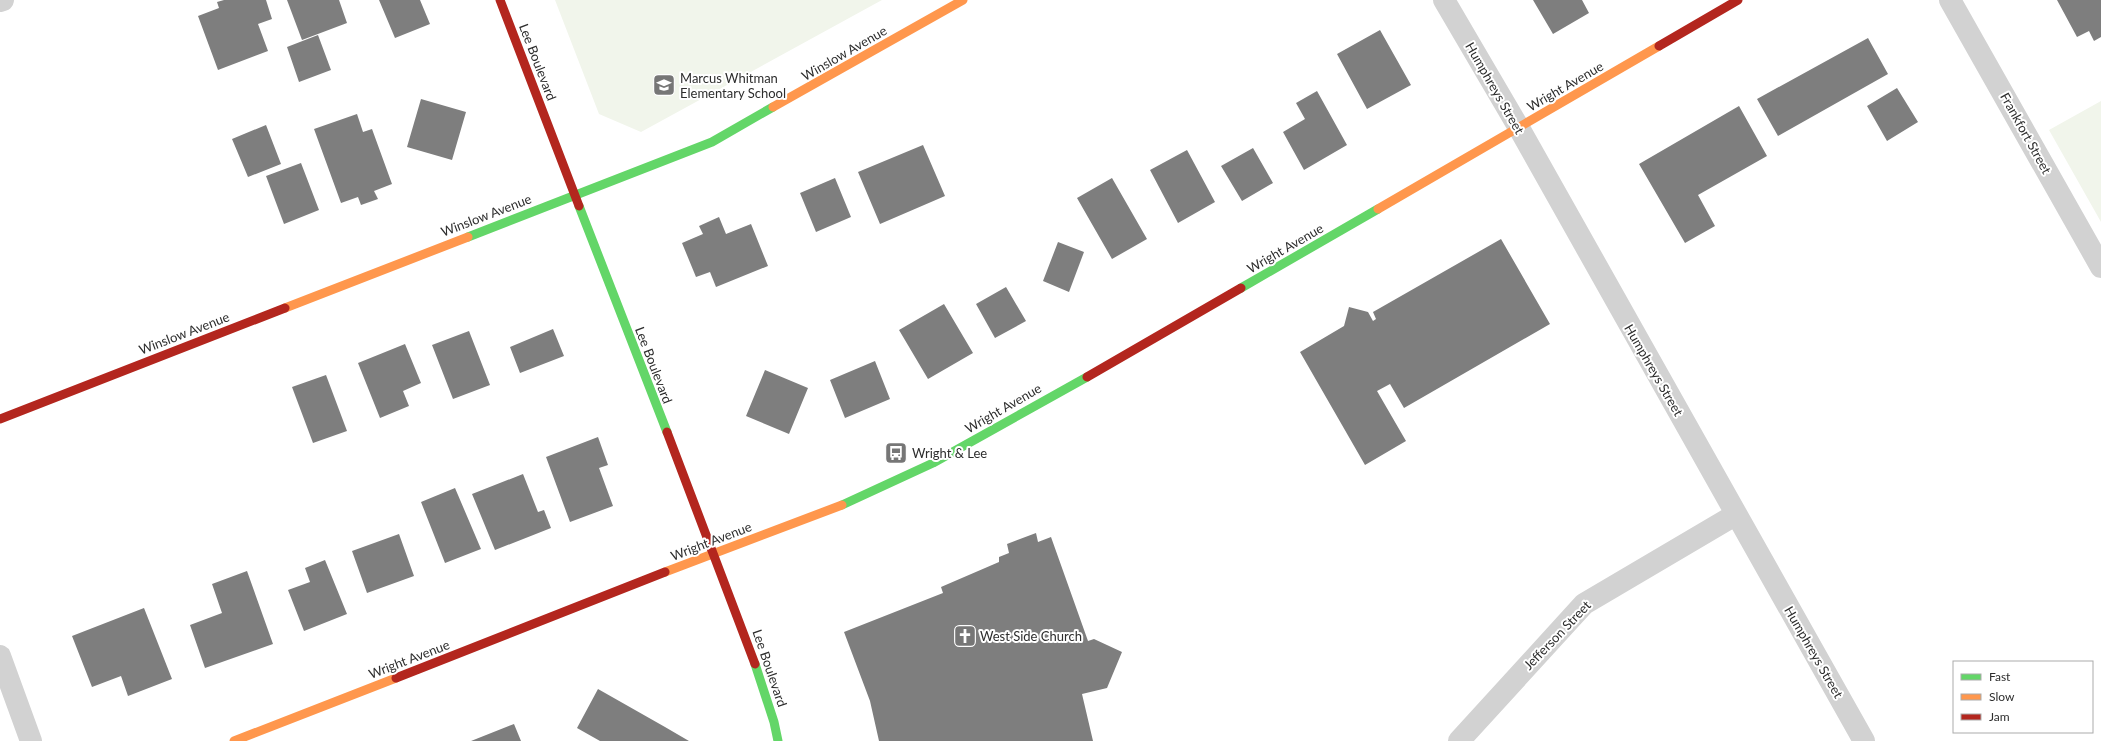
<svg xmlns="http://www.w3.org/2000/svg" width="2101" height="741" viewBox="0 0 2101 741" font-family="Lato,sans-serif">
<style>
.green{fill:#f1f5eb}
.building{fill:#7e7e7e}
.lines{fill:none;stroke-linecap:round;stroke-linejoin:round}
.street{stroke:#d2d2d2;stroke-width:22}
.fast{stroke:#63d668;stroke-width:9}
.slow{stroke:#ff974d;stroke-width:9}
.jam{stroke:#b3261e;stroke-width:9}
.labels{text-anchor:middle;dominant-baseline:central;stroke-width:4;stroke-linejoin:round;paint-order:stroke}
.street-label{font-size:13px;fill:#2d2d2d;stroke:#fff}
.poi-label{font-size:13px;fill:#2d2d2d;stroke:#fff;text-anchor:start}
</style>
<rect width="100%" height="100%" fill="#fff"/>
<!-- green -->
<path class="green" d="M555,0h327l-241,132 -42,-18z
M2101,101v121l-52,-92z"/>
<!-- building -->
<path class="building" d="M224,0h42l6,19 -14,5 10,27 -50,19 -20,-54 21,-8 -2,-6z
M287,0h52l8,23 -45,17z
M379,0h41l10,24 -35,14z
M1533,0h49l7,13 -36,21z
M2057,0h44v37l-7,4 -5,-10 -12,6z
M1380,30l31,55 -44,24 -30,-55z
M318,35l13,35 -32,12 -12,-35z
M1868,38l20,36 -110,62 -21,-37z
M1897,88l21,34 -31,19 -20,-35z
M1317,91l30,54 -43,25 -21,-38 22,-13 -9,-16z
M421,99l45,13 -14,48 -45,-13z
M1739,106l28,50 -69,39 17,31 -30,17 -46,-79z
M357,114l6,18 9,-3 20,55 -18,7 4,8 -17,6 -3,-8 -17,6 -27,-74z
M266,125l15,39 -33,13 -16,-38z
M923,145l22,51 -65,28 -22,-52z
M1253,148l20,35 -31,18 -21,-35z
M1187,150l28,52 -37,21 -28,-53z
M301,163l18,47 -35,14 -18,-48z
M835,178l16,39 -35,15 -16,-39z
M1112,178l35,61 -35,20 -35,-61z
M719,217l7,17 25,-10 17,42 -52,21 -6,-15 -14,5 -14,-34 21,-9 -4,-8z
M1501,239l49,85 -146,84 -14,-24 -13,7 29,50 -41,24 -65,-113 44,-26 5,-19 19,5 5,9 3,-2 -3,-7z
M1058,242l26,10 -15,40 -26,-11z
M1006,287l20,34 -31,17 -19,-34z
M944,304l29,49 -45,26 -29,-49z
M553,329l11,27 -44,17 -10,-26z
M469,331l21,54 -37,14 -21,-54z
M405,344l16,39 -18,8 6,15 -29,12 -22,-55z
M875,361l15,38 -45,19 -15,-38z
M765,370l43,18 -19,46 -43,-18z
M326,375l21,56 -34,12 -21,-56z
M598,437l10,28 -9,3 14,38 -43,16 -24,-65z
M523,474l15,38 6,-2 7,18 -56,22 -23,-56z
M455,488l26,61 -36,14 -24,-61z
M1036,533l2,9 13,-5 37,104 6,-2 28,13 -15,36 -25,6 11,47h-214l-9,-40 -26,-69 99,-39 -2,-6 58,-25v-5l10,-4 -2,-9z
M399,534l15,42 -47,17 -15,-42z
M325,560l22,54 -43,17 -16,-41 22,-8 -5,-14z
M247,571l26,73 -68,24 -15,-43 32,-12 -10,-29z
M144,608l28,71 -44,17 -7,-20 -29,11 -20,-51z
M598,689l67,38 24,14h-89l-23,-13z
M514,724l7,17h-50z"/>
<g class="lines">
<!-- street -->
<path class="street" d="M1444,0l75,128 345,613
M1950,0l151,267
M0,1l3,-1
M0,656l31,85
M1459,741l125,-137 151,-89"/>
<!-- fast -->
<path class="fast" d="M579,206l88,226
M468,237l244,-95 61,-35
M1241,288l137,-79
M842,505l91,-42 154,-86
M755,664l19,58 4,19"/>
<!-- slow -->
<path class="slow" d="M773,107l190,-107
M1378,209l281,-163
M285,308l183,-71
M665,572l177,-67
M234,741l162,-63"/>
<!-- jam -->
<path class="jam" d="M500,0l79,206
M1659,46l79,-46
M1087,377l154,-89
M0,419l285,-111
M667,432l88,232
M396,678l269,-106"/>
</g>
<!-- icons -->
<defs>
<g id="school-square" transform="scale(1.15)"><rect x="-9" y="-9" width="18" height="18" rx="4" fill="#767676" stroke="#fff"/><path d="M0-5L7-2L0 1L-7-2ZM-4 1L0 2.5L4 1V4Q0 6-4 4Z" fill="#fff"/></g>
<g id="bus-square" transform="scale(1.15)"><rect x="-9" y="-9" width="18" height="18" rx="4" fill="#767676" stroke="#fff"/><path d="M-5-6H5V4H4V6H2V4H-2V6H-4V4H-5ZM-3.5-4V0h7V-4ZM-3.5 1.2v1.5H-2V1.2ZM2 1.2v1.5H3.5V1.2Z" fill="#fff"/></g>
<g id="church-square" transform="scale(1.15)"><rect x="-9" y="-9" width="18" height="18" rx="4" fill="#767676" stroke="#fff"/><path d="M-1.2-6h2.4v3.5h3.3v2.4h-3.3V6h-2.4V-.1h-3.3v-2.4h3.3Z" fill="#fff"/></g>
</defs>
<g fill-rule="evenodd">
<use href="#school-square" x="664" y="85"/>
<use href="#bus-square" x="896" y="453"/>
<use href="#church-square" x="965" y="636"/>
</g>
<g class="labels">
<!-- street labels -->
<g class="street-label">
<text transform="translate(844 53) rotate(-30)">Winslow Avenue</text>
<text transform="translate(538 62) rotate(69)">Lee Boulevard</text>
<text transform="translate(1565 86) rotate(-30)">Wright Avenue</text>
<text transform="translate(1495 88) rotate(60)">Humphreys Street</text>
<text transform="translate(2026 133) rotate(61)">Frankfort Street</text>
<text transform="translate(486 215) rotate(-21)">Winslow Avenue</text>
<text transform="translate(1285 248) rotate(-30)">Wright Avenue</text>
<text transform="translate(184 333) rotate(-21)">Winslow Avenue</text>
<text transform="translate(654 365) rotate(69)">Lee Boulevard</text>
<text transform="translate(1654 370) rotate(60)">Humphreys Street</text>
<text transform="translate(1003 408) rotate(-30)">Wright Avenue</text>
<text transform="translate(711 541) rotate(-21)">Wright Avenue</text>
<text transform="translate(1557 635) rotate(-46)">Jefferson Street</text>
<text transform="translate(1814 652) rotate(60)">Humphreys Street</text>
<text transform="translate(409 659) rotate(-21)">Wright Avenue</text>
<text transform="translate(770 668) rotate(71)">Lee Boulevard</text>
</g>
<!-- poi labels -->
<g class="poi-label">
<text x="680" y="78">Marcus Whitman<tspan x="680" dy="15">Elementary School</tspan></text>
<text x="912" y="453">Wright &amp; Lee</text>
<text x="980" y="636">West Side Church</text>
</g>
</g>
<!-- legend -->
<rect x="1953" y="661" width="140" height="72" fill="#ffffff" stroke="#ababab"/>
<rect x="1961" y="674" width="20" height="6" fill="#63d668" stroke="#ababab"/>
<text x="1989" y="681" font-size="12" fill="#2d2d2d">Fast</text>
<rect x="1961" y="694" width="20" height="6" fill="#ff974d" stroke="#ababab"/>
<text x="1989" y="701" font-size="12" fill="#2d2d2d">Slow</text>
<rect x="1961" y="714" width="20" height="6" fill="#b3261e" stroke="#ababab"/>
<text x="1989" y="721" font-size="12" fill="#2d2d2d">Jam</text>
</svg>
